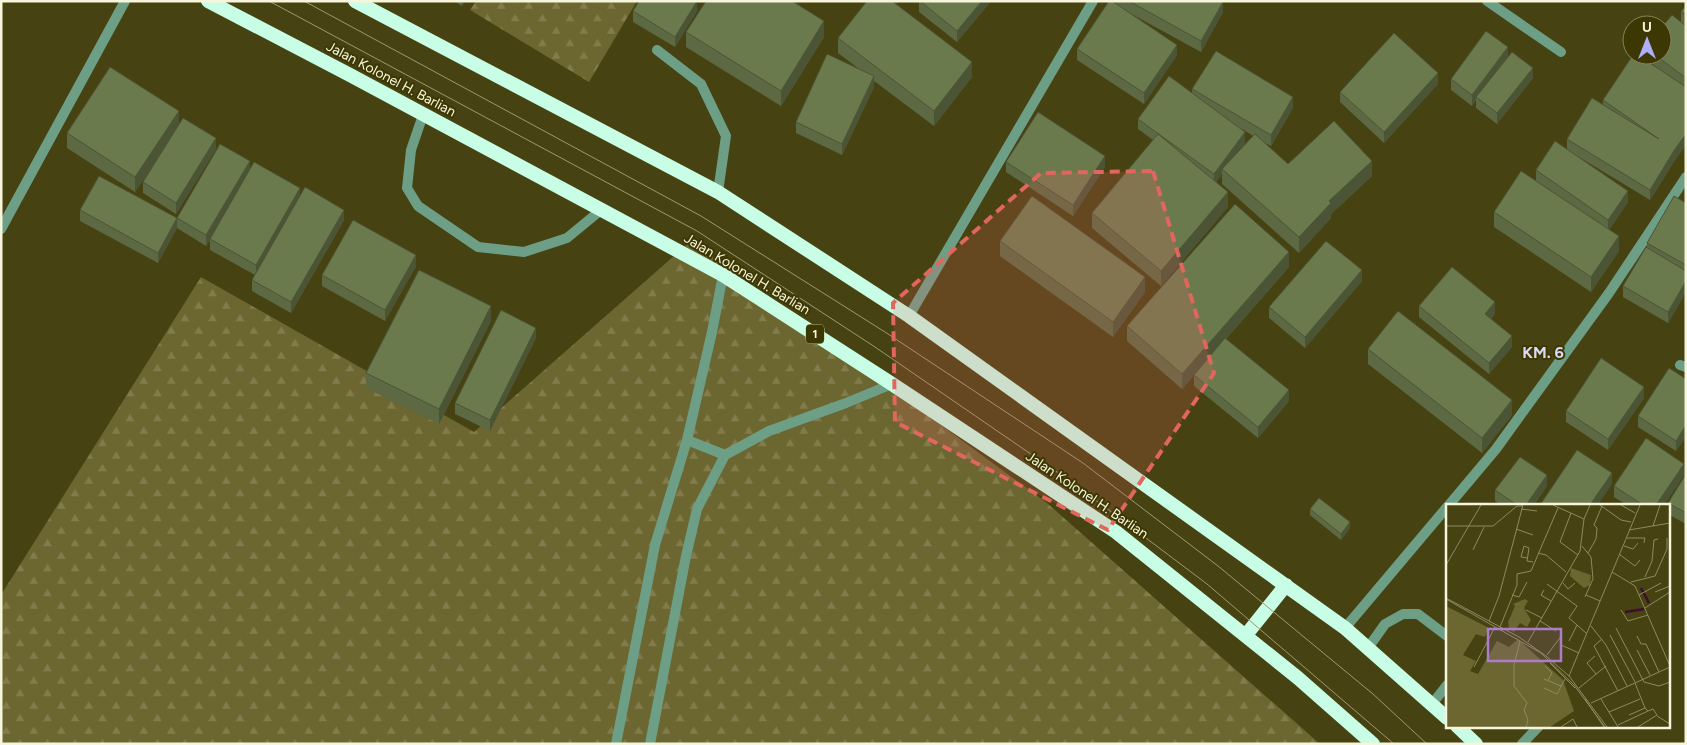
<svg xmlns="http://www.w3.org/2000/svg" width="1687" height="745" viewBox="0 0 1687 745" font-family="Figtree,sans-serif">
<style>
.forest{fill:url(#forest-firs)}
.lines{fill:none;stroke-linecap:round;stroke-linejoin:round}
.service{stroke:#6d9f87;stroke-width:10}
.minor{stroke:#6d9f87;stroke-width:10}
.trunk{stroke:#c8fee6;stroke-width:14}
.tram{stroke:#9c9973;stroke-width:1}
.wall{fill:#5c6942;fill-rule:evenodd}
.shaded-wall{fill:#4b5536}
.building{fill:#6b7a4d;stroke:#4b5536}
.marked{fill:#e0665e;fill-opacity:0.2;stroke:#e0665e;stroke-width:4;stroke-dasharray:10 6;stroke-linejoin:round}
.labels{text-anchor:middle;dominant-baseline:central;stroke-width:4;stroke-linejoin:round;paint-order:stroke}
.shield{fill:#3d3803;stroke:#bfbc9a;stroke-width:1}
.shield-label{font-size:12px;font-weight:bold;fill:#f7f5db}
.street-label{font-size:14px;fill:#f7f5db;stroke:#3d3803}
.quarter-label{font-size:16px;font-weight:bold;fill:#d9dbf8;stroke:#3d3803}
.inset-river{fill:none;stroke:#3d0e2e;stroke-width:2.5}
.inset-road{fill:none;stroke:#8d8a62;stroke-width:1}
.view{fill:#ad7cca;fill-opacity:0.15;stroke:#ad7cca;stroke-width:2.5}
.inset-edge{fill:none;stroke:#f7f5db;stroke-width:2.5}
</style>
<defs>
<pattern id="forest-firs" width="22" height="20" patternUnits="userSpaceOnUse" patternTransform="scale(1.25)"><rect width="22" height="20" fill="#6c6630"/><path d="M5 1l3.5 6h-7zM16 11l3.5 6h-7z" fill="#827c4d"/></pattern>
</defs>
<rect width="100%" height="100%" fill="#474211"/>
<!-- forest -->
<path class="forest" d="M476,1h161l-48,81 -119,-72z
M691,241l356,262 273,241h-1319v-149l200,-318 273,155z"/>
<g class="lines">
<!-- service -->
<path class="service" d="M657,50l44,34 25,52 -8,56
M423,115l-12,35 -4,38 11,18 60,41 46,5 43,-14 34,-28
M1368,648l17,-24 18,-10h15l29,22
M1432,704l15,-19
M1522,744l17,-18"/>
<!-- minor -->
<path class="minor" d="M1487,1l74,51
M1,229l124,-228
M909,316l184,-315
M1680,365l6,2
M687,440l38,15 44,-24 77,-28 46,-19
M1449,505l47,-56 113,-156 77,-116
M1345,628l102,-121
M616,744l39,-199 32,-105 25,-108 11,-57
M650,744l36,-188 11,-47 28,-54"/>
<!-- trunk -->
<path class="trunk" d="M208,1l142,74 373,200 169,109 224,148 182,146 75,66
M355,1l363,191 191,124 436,312 102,90
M1246,635l40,-50
M1457,726l19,18"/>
<!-- tram -->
<path class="tram" d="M269,1l428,230 178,116 198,136 134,101 187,160
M304,1l397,215 184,116 198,131 135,103 155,128 54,50"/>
</g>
<!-- wall -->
<path class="wall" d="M454,1h11l-3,5z
M697,1v10l-22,36 -42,-25v-11z
M867,1h33l-4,3 76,73 -38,49 -60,-45v6l-32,68 -46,-22v-11l63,-53 -21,-16v-15z
M919,1h72l-34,41 -38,-30z
M1109,1h113l1,11 -22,40 -75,-41 51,44 -33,49 -67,-44v-11z
M1686,5v140l-11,15 -25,40 -71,-43 49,45 -19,28 10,21 -28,41 -97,-65v-15l42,-32v-10l31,-21v-10l36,-34v-5l57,-30 -14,-11v-4h16l19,-33v-10z
M686,32l138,5 -43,69 -95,-59z
M1508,57l25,21 -36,46 -21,-16v-8l-4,6 -21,-16v-11z
M1438,84l-54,59 -44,-41v-10z
M1192,89l101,19 -22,38 -8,-4 25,22 84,12 -41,38v4l-32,35 -77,-69v-10l-6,8 12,25 -67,79 -69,-58v-15l61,-73 -15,-11v-10l54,-26zM1242,129l11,7 -12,12 4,-5z
M179,125l37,24 -40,65 -33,-21v-11l24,-37 -32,47 -68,-44v-15z
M1006,162l99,5 -32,49 -67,-44z
M250,170l50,25 44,25 -53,93 -39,-22v-11l3,-5 -45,-25v-10l-4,6 -29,-18v-10z
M1686,195v97l-18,31 -45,-26v-11l24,-38v-5l39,-40z
M80,210l97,18 -19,35 -78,-42z
M1000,241l145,51 -32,45 -113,-81z
M416,266l-31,55 -63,-35v-11z
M1289,267l-63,72 63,62 -31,37 -64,-52v-11l8,-9 -20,23 -55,-48v-15z
M1362,281l-57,67 -36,-30v-11z
M1419,306l76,7 -4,6 21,28 -23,27 -70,-57z
M491,321l-52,103 -73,-36v-15z
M536,338l-46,93 -35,-17v-11z
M1368,349l144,66 -30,38 -114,-89z
M1686,379v57l-10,15 -38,-24v-11z
M1644,398l-36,52 -42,-28v-11z
M1686,474v50l-18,-10v-11z
M1684,475l-20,30h-37l-13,-8v-11z
M1547,486l-13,19h-33l-6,-4v-11z
M1310,509l40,19 -9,12 -31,-25z"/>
<!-- shaded-wall -->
<path class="shaded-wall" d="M462,1h3l-3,5z
M697,1v10l-22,36v-10z
M892,1h8l-8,6z
M982,1h9l-34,41v-11z
M1223,2v10l-22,40v-11z
M824,21v16l-43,69v-15z
M1177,45v10l-33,49v-11z
M1508,47v11l-32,39v3l-4,6v-11z
M972,62v15l-38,49v-15z
M1533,68v10l-36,46v-11z
M1438,73v11l-54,59v-11z
M874,76v11l-32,68v-11z
M1293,97v11l-22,38v-11z
M179,111v15l-44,66v-15z
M1245,132v11l-20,28 -3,-2v5l-8,10v-10z
M1686,134v11l-11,15 -25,40v-10l25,-41z
M216,138v11l-40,65v-11z
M1105,156v11l-32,49v-11z
M250,161v11l-44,74v-11z
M1372,161v15l-41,38v4l-32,35v-16l30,-36z
M300,188v11l-44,77v-11z
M1628,191v11l-20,29v-11z
M1228,192v15l-67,79v-15z
M344,210v10l-53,93v-11z
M177,218v10l-19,35v-10z
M1619,236v15l-28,41v-15z
M1289,252v15l-107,122v-15z
M416,255v11l-31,55v-11z
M1362,270v11l-57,67v-11z
M1145,277v15l-32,45v-15z
M1686,281v11l-18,31v-11z
M1495,302v11l-10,12v-11z
M491,306v15l-52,103v-15z
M536,328v10l-46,93v-11z
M1512,336v11l-23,27v-11z
M1644,387v11l-36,52v-11z
M1289,390v11l-31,37v-11z
M1512,400v15l-30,38v-15z
M1686,425v11l-10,15v-10z
M1684,464v11l-20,30h-8z
M1612,473v11l-14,21h-8z
M1547,475v11l-13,19h-8z
M1350,522v6l-9,12v-6z"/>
<!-- building -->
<path class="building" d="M639,1h58l-22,36 -42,-26z
M706,1h86l32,20 -43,70 -95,-59z
M867,1h25l80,61 -38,49 -96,-73z
M920,1h62l-25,30z
M1109,1h3l65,44 -33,48 -67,-44z
M1129,1h93l1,1 -22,39z
M1686,5v10l-5,-3z
M1672,15l14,11v52l-31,-23h7v-28z
M1486,31l22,16 -36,48 -21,-16z
M1394,33l44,40 -54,59 -44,-40z
M1216,51l77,46 -22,38 -79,-46z
M1512,52l21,16 -36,45 -21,-16z
M827,54l47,22 -32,68 -46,-22z
M1633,55h5l48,32v47l-11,15 -25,41 -83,-51 25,-41 67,41 -56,-39z
M110,67l69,44 -44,66 -68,-44z
M1169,76l76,56 -31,42 -76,-55z
M1038,112l67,44 -32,49 -67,-43z
M183,118l33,20 -40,65 -33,-21z
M1334,121l38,40 -43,40 2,2 -32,34 -77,-68 33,-35 33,30z
M1158,134l70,58 -67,79 -69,-58z
M1555,141l73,50 -20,29 -72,-50z
M220,144l30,17 -44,74 -29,-17z
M254,162l46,26 -44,77 -46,-26z
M1521,171l98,65 -28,41 -97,-65z
M99,176l78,42 -19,35 -78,-43z
M305,187l39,23 -53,92 -39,-22z
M1032,196l113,81 -32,45 -113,-81z
M1674,196l12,7v62l-39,-22z
M1235,204l54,48 -107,122 -55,-48z
M353,220l63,35 -31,55 -63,-35z
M1326,241l36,29 -57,67 -36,-30z
M1646,247l40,24v10l-18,31 -45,-26z
M1452,267l43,35 -10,12 27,22 -23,27 -70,-57z
M419,270l72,36 -52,103 -73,-36z
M501,310l35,18 -46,92 -35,-17z
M1398,311l114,89 -30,38 -114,-89z
M1225,338l64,52 -31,37 -64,-52z
M1601,358l43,29 -36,52 -42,-28z
M1669,368l17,11v46l-10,16 -38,-25z
M1646,438l38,26 -28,41h-13l-29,-19z
M1577,450l35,23 -22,32h-50z
M1520,457l27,18 -21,30h-9l-22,-15z
M1686,474v39l-18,-10z
M1319,498l31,24 -9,12 -31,-25z"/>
<!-- marked area -->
<path class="marked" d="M1153,171l61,202 -106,157 -213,-108 -2,-119 148,-130z"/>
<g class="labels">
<!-- shield labels -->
<rect class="shield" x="806" y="324.5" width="18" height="19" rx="4"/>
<g class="shield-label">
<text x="815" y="334">1</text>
</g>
<!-- street labels -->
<g class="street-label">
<text transform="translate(391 79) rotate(28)">Jalan Kolonel H. Barlian</text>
<text transform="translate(747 274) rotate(31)">Jalan Kolonel H. Barlian</text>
<text transform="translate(1087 495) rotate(34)">Jalan Kolonel H. Barlian</text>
</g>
<!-- quarter labels -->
<g class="quarter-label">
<text x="1543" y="352">KM. 6</text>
</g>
</g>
<!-- overview -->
<g transform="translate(1446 504)">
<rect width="224" height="224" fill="#474211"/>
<path d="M125,64l20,7 -1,10 -6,3 -14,-12zM79,95l3,2 -4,7 7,12 -4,7 -7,-4 -6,9 -5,-3 -1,-7 7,-16 -2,-2zM0,102l43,22 -4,9 -9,-3 -13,21 13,6 -6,10 8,3 19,-33 12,6 9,-8 45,41 11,31 -24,16h-104z" fill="#6c6630"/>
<path class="inset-river" d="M195,84l8,15M179,108l19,-3"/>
<path class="inset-road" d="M107,1l31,14M154,1l21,15 10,2M175,1l14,8M75,5l16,2M125,9l-11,29 18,13M0,22h47l24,-20h6M207,22l7,-21M70,25l17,6M183,26l41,-7M181,34h18l-1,5M136,42l9,11 2,22 -8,18M178,42l9,3 5,-6M27,46l11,-23M92,49l8,2 20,17M142,49l8,-14 1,-11 -3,-3 8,-19M173,50l16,12 5,-6M82,54l-7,-1 3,-11 5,2 -2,13 6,1M0,61l35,-60M166,68l23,14 35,80M199,73l7,-16 2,-21 4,-1M185,78l24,-6 12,-27v-11M117,79l5,6 7,-6M101,80l30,22 -8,12 17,15M98,86l-3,5 10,6M209,88l15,-6M66,91l7,2 8,-15M140,91l14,6M193,91l22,-12M0,94l73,39 27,19 23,20 38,51M0,95l95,54 33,32 31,42M199,104l25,-16M80,106l16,8M175,106l7,11 20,-6M43,117l10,-25 24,-91M94,117l16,10M145,122l15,19 21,41M54,123l17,-42v-11l14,-3 27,-63M170,124l28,54 15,4 11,-4M164,131l25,47M191,132l4,8h5l13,28M156,135l-8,7 24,45M74,137l-6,24v21l13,17 -3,7 4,10 -2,7M123,137l8,-16M82,138l52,-91 4,-32 6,-14M115,141l18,8M191,146l13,25M101,151l15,-20M149,152l-8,7 9,11M104,159l25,25M99,162l7,7 -4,7M28,163l21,-40M123,172l71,-171M98,175l17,7M189,179l10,25 3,3 5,-2 4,6 -19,12M98,184l13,6 8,-15M133,184l27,-22M139,195l19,28M155,195l17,28M145,199l79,-36M163,208l31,-13M183,211l16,-7M211,212l13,8M172,221l30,-14M115,223l12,-8 4,8"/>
<path class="view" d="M42,125h73v32h-73z"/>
<rect width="224" height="224" class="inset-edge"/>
</g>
<!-- border -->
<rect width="1687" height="745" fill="none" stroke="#f7f5db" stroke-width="5"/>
<!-- north arrow -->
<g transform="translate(1647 40)"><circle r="24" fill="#3d3803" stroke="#878459"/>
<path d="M0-4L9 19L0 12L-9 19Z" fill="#aeaefa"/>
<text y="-8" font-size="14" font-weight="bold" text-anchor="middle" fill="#f7f5db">U</text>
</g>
</svg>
